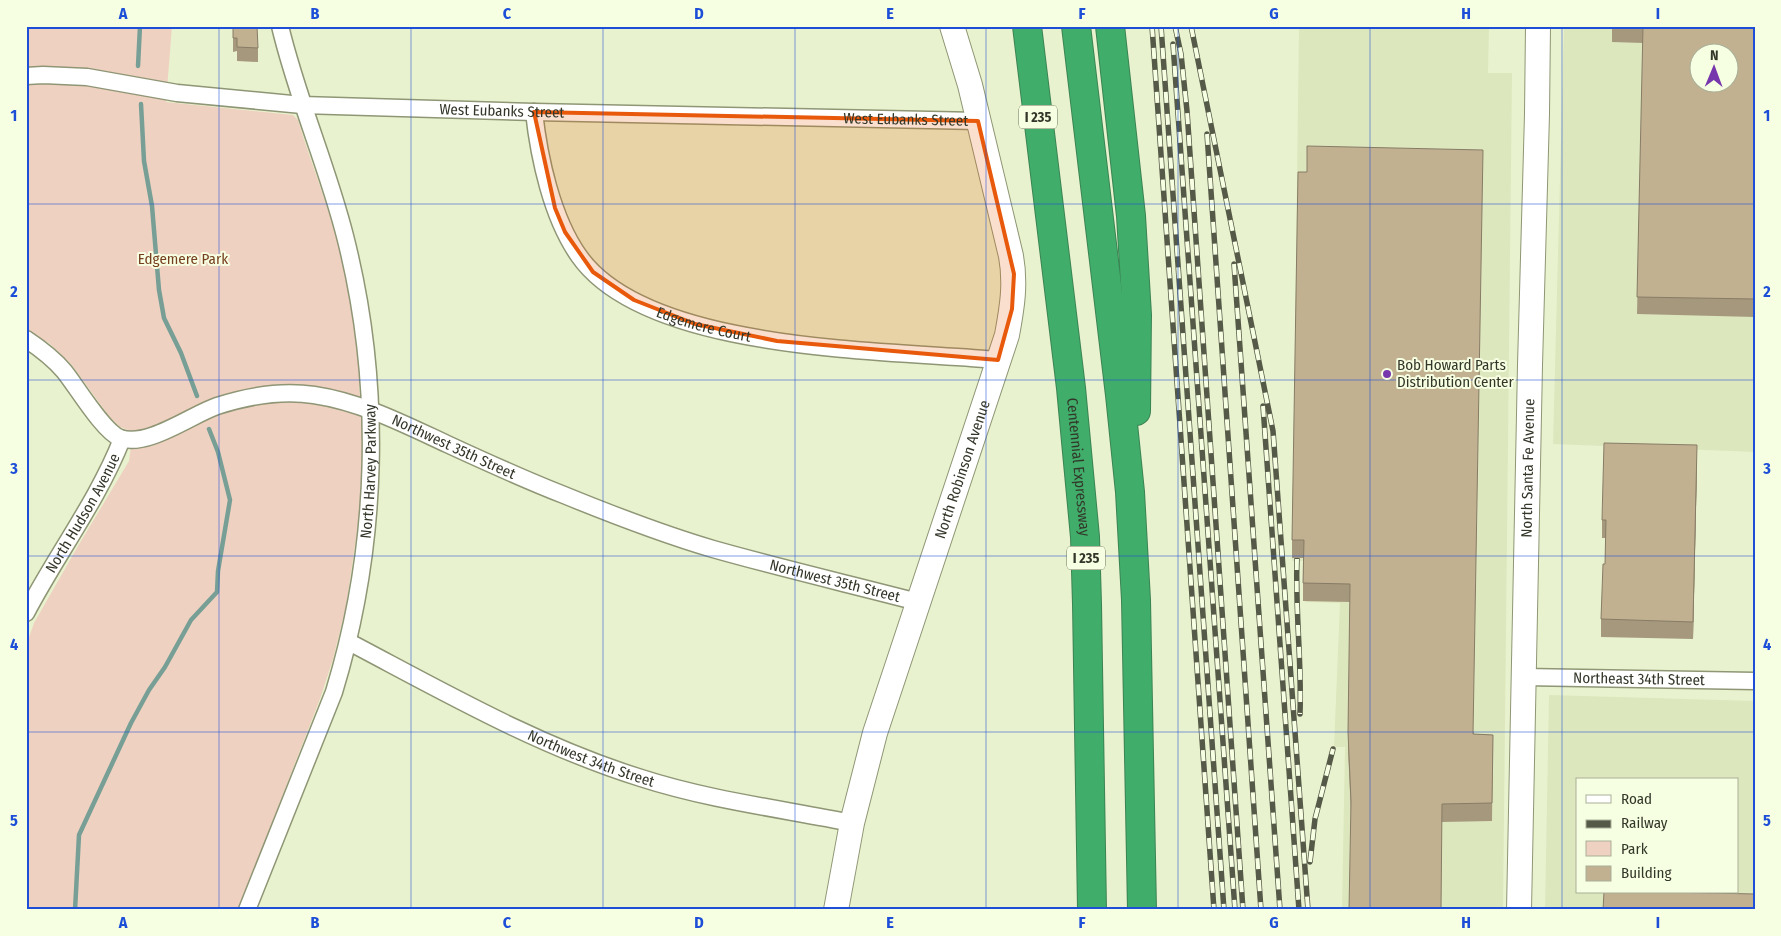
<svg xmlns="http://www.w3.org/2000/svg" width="1781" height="936" viewBox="0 0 1781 936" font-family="'Fira Sans Condensed',sans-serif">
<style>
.built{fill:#dde7bd;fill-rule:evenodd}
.green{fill:#efd1c1}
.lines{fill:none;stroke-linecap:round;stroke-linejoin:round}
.stream{stroke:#779f96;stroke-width:4.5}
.street-casing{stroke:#8e9675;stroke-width:19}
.secondary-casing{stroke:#8e9675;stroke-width:26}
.highway-casing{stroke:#3b8454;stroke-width:30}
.street{stroke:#fff;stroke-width:16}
.secondary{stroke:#fff;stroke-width:24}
.highway{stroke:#40ad6b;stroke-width:28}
.rail-casing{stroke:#555a48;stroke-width:5.5}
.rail{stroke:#f7ffe2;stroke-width:4;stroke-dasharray:11;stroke-linecap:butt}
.wall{fill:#a6987d}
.shaded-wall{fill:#877c66}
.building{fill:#c1b191;stroke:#877c66;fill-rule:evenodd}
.marked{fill:#e8590c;fill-opacity:0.2;stroke:#e8590c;stroke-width:4;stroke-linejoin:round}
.grid{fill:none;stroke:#1d4ed8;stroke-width:1;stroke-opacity:0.55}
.poi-dot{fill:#7737ac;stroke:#f7ffe2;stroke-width:2}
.labels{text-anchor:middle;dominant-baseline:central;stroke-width:4;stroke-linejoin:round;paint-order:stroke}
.shield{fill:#f7ffe2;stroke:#6e7360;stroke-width:1}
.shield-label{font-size:14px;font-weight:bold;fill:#333729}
.street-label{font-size:15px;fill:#333729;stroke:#f7ffe2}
.park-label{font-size:15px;fill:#753f1f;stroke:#f7ffe2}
.poi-label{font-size:15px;fill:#333729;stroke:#f7ffe2;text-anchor:start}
.neatline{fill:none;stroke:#1d4ed8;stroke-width:2}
.grid-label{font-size:16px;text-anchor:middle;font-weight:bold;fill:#1d4ed8}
</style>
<rect width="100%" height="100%" fill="#e9f2ce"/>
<!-- built -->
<path class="built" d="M1299,26h190l-1,47h24l-9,837h-161l3,-163h-11l6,-144 -34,-1v-41h-14z
M1564,26h191v426l-202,-8zM1698,52h30v30h-30z
M1549,695l206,6v209h-210zM1577,780h160v112h-160z"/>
<!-- green -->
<path class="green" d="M26,26h146l-6,76 127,13 5,5c13,44 31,86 42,131 11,42 16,85 21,128l-2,8 5,45 -3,72 -15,103 -13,52 -13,40 -82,211h-212v-264l8,-23 44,-77 51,-85 4,-29 -13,-5 -12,-12 -37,-51 -22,-21 -23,-12z"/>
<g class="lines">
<!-- stream -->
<path class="stream" d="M138,66l2,-40
M141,104l3,57 8,45 7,84 5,28 17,35 16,43
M75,910l4,-75 52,-112 18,-33 16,-23 26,-47 26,-28 1,-21 12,-71 -12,-48 -9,-23"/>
<!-- street casing -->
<g class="street-casing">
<g id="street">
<path id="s1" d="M26,76l17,-1 44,2 90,16 125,12 232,7 444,9"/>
<path id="s2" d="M534,112c5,46 18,106 45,144 68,97 310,94 419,104"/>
<path id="s3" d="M26,339c15,10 27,19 38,32 13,16 39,60 56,67 27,10 71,-23 97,-32 31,-10 64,-16 97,-11 47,7 90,29 133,49 39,18 78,36 117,51 49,20 98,39 149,54 67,19 136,35 205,53"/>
<path id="s4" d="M26,613c31,-59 72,-113 96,-174"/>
<path id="s5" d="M349,642c95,50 189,104 292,136 68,22 141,31 211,45"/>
<path id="s6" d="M1524,677l231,4"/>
<path id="s7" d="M247,910l87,-218c45,-148 49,-307 11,-456 -18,-71 -48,-138 -65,-210"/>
</g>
</g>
<!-- secondary casing -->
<g class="secondary-casing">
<g id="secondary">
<path id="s8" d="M836,910l16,-87 23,-90 132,-398c5,-27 9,-51 4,-79l-41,-171 -18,-59"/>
<path id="s9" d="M1519,910l11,-545 7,-251 1,-88"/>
</g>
</g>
<!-- highway casing -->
<g class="highway-casing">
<g id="highway">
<path id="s10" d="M1027,26l44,362 14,149 2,67 5,306"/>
<path d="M1076,26l44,369 10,97 6,108 6,310"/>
<path d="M1110,26l21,190 6,99 -1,96"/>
</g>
</g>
<!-- street -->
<use href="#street" class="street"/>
<!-- secondary -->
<use href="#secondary" class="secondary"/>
<!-- highway -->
<use href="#highway" class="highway"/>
<!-- rail casing -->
<g class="rail-casing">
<path id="rail" d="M1152,26l62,884
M1161,26l63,884
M1175,26l6,28 6,57 56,799
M1191,26l82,405 35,479
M1173,44l62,866
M1207,134l54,776
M1234,264l46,646
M1263,406l36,504
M1297,559c-2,52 5,103 3,155
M1310,862l5,-43 18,-70"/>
</g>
<!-- rail -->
<use href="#rail" class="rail"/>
</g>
<!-- wall -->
<path class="wall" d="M233,26l25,22v14l-21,-1v-10l-4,1z
M1612,26h143v291l-118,-3 6,-271 -31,-1z
M1307,172l167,562 19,1 -1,86 -50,1 -91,-8 -3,-65 2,-147 -47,-1v-43h-11v-18z
M1697,463l-4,176 -92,-2v-18l4,-55 1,-26h-4v-18z"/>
<!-- shaded-wall -->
<path class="shaded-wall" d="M1697,445v18l-4,176v-17z"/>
<!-- building -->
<path class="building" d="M233,26h24l1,22 -21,-1v-9h-4z
M1643,26h112v273l-118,-2zM1698,52h30v30h-30z
M1307,146l176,4 -10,584 20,1 -1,68 -50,1 -1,106h-92l2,-108 -3,-70 2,-148 -47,-1 1,-43h-12l6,-368h9z
M1604,443l93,2 -4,177 -92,-3 2,-55h2l1,-44h-4z
M1604,892h61l90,2v16h-152z"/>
<!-- marked area -->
<path class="marked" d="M534,112l444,9 36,153 -2,35 -14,51 -221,-19 -82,-17 -61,-24 -41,-28 -28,-40 -10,-24z"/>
<!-- grid -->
<path class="grid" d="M219,26v884M411,26v884M603,26v884M795,26v884M986,26v884M1178,26v884M1370,26v884M1562,26v884M26,204h1729M26,380h1729M26,556h1729M26,732h1729"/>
<!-- markers -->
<circle class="poi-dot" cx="1387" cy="374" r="5"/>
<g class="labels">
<!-- shield labels -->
<g class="shield">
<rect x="1019" y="105.5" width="38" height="23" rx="4"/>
<rect x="1067" y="546.5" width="38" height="23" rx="4"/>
</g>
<g class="shield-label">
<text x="1038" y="117">I 235</text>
<text x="1086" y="558">I 235</text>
</g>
<!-- street labels -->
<g class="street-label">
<text stroke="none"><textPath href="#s1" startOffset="478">West Eubanks Street</textPath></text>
<text stroke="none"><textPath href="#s1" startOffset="882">West Eubanks Street</textPath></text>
<text stroke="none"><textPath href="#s2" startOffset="298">Edgemere Court</textPath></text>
<text stroke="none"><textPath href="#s3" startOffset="490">Northwest 35th Street</textPath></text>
<text stroke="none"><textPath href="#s10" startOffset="444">Centennial Expressway</textPath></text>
<text stroke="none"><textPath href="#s9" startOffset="442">North Santa Fe Avenue</textPath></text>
<text stroke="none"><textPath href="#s8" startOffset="459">North Robinson Avenue</textPath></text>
<text stroke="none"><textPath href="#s7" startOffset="459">North Harvey Parkway</textPath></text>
<text stroke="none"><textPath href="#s4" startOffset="115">North Hudson Avenue</textPath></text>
<text stroke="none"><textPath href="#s3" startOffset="895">Northwest 35th Street</textPath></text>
<text stroke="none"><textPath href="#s6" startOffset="115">Northeast 34th Street</textPath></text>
<text stroke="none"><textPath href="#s5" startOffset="269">Northwest 34th Street</textPath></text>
</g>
<!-- park labels -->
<g class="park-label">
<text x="183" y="259">Edgemere Park</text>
</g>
<!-- poi labels -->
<g class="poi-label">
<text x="1397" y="365">Bob Howard Parts<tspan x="1397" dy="17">Distribution Center</tspan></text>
</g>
</g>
<!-- border -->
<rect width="1781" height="936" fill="none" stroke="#f7ffe2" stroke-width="55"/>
<!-- legend -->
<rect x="1576" y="778" width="162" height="115" fill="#f7ffe2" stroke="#a9af98"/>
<rect x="1586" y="795" width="25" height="8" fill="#ffffff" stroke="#a9af98"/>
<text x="1621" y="804" font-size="15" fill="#333729">Road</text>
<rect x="1586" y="820" width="25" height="8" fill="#555a48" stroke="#a9af98"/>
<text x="1621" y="828" font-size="15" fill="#333729">Railway</text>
<rect x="1586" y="841" width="25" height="15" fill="#efd1c1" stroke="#a9af98"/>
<text x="1621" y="854" font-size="15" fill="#333729">Park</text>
<rect x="1586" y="866" width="25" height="15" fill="#c1b191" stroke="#a9af98"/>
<text x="1621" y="878" font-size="15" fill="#333729">Building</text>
<!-- north arrow -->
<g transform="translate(1714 68) rotate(1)"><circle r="24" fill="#f7ffe2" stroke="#a9af98"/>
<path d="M0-4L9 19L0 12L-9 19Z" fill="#7737ac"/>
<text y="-8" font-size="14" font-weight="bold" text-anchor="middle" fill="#333729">N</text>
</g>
<rect x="28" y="28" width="1726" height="880" class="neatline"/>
<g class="grid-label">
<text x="123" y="19">A</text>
<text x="315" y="19">B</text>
<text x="507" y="19">C</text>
<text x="699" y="19">D</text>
<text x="890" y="19">E</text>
<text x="1082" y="19">F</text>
<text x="1274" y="19">G</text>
<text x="1466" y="19">H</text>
<text x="1658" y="19">I</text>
<text x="14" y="121">1</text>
<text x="1767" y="121">1</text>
<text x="14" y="297">2</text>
<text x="1767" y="297">2</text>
<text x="14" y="474">3</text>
<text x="1767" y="474">3</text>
<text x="14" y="650">4</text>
<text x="1767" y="650">4</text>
<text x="14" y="826">5</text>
<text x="1767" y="826">5</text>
<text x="123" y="928">A</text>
<text x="315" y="928">B</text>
<text x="507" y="928">C</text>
<text x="699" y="928">D</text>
<text x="890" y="928">E</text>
<text x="1082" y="928">F</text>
<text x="1274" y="928">G</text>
<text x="1466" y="928">H</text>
<text x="1658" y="928">I</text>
</g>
</svg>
